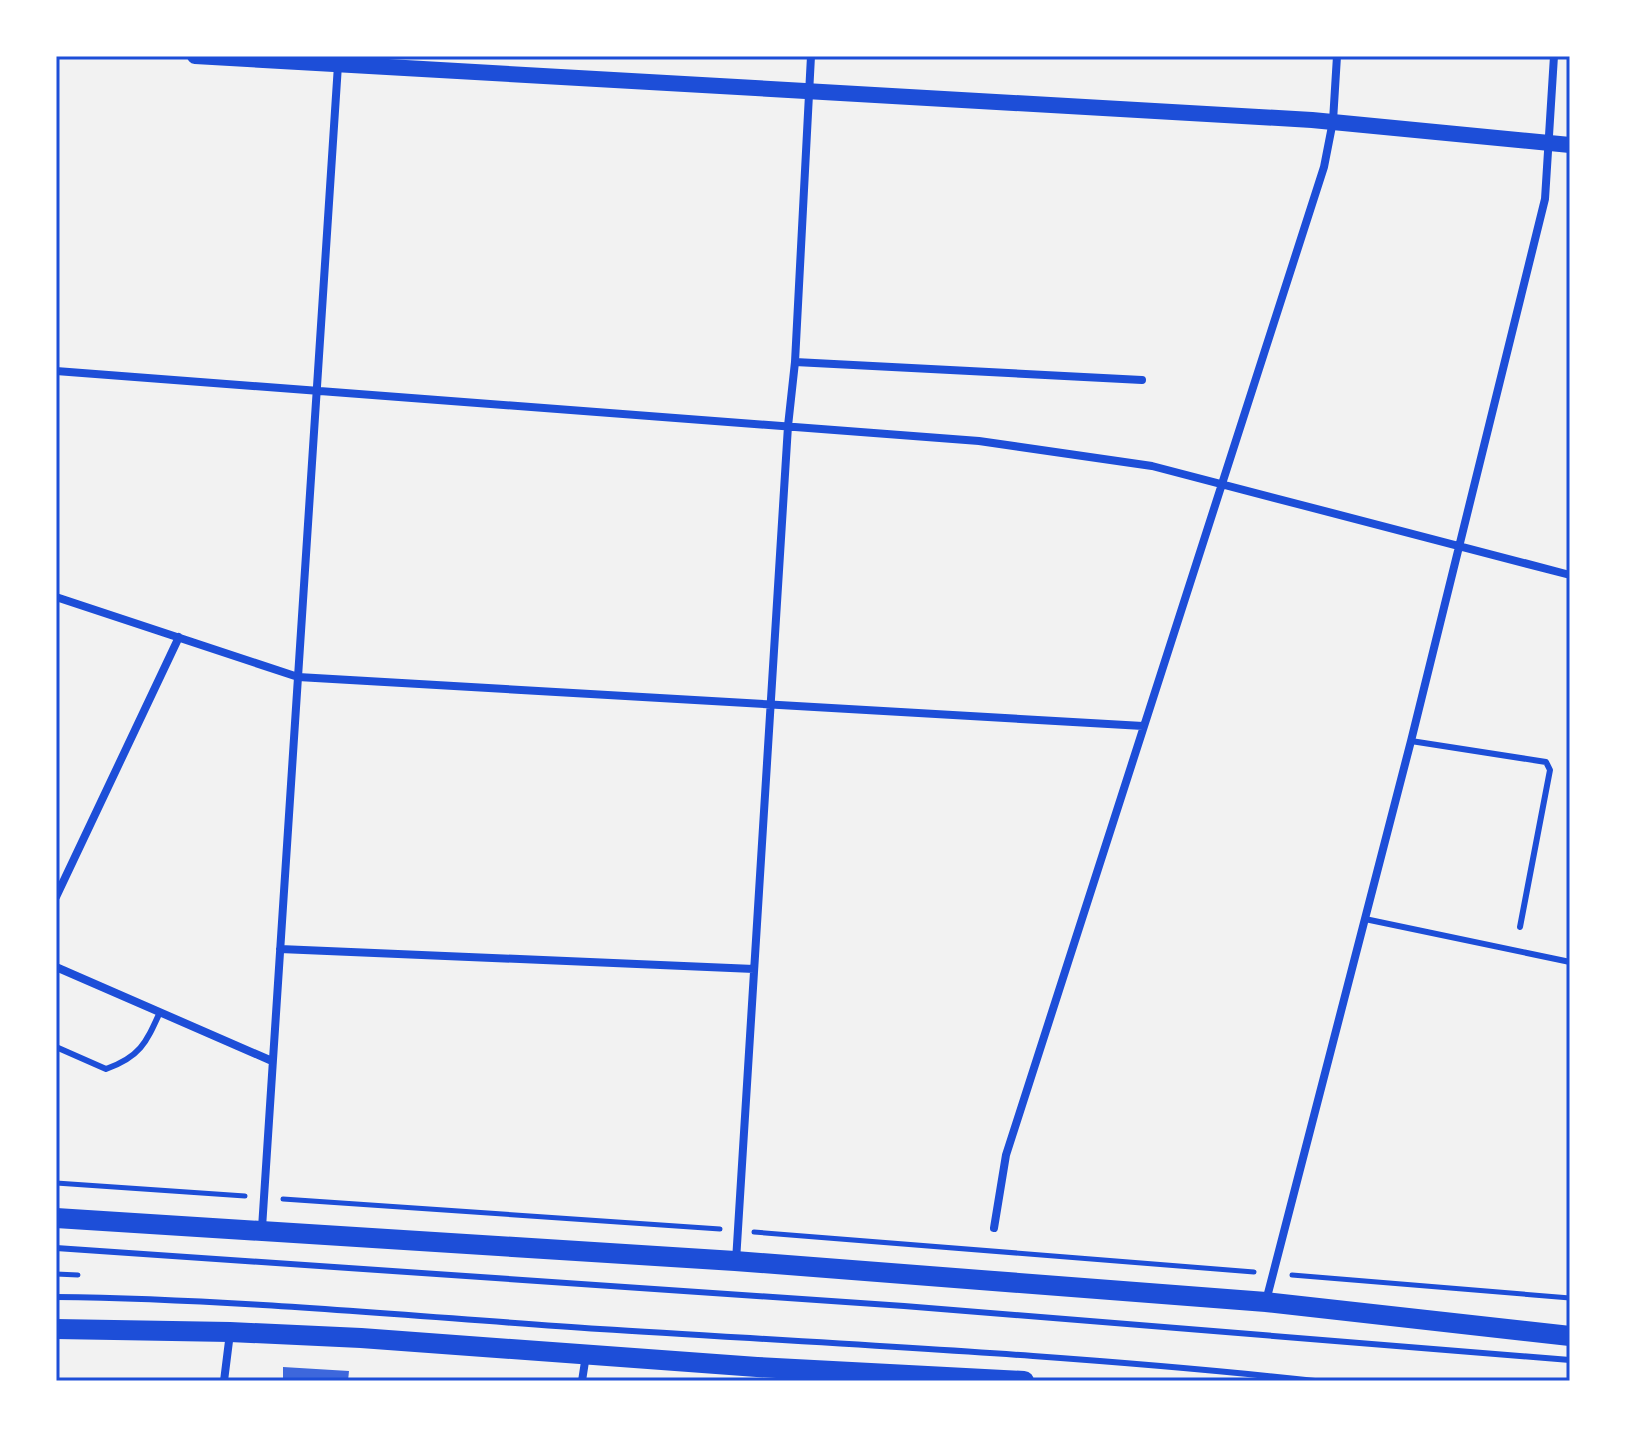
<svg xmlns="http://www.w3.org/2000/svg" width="1626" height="1437" viewBox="0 0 1626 1437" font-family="'Open Sans',sans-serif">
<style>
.building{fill:#3d67dc}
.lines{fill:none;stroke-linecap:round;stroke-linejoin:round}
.path{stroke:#1d4ed8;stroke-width:5}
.service{stroke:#1d4ed8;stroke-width:6}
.minor{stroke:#1d4ed8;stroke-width:8}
.secondary{stroke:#1d4ed8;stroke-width:16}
.primary{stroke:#1d4ed8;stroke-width:20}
.neatline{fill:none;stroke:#1d4ed8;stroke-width:3}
</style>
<rect width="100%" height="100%" fill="#f2f2f2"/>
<!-- building -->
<path class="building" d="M283,1367l66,4 -1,10h-65z"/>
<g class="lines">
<!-- path -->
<path class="path" d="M56,1183l189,13
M283,1199l437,30
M754,1232l500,40
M56,1274l22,1
M1292,1275l278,23"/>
<!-- service -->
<path class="service" d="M1411,741l135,21 4,8 -30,157
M1365,919l205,43
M56,1047l50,22c34,-12 40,-26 54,-57
M56,1248l848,58 666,54
M56,1297c182,2 363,20 544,32 239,15 478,26 715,52"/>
<!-- minor -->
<path class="minor" d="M795,362l347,18
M56,371l923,70 173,25 418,109
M56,597l242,80 845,49
M56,897l123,-260
M280,949l474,20
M56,967l216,94
M262,1228l76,-1163
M994,1228l12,-73 318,-988 9,-46 4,-65
M736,1261l52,-835 7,-64 16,-306
M1266,1301l145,-560 134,-542 9,-143
M224,1381l6,-48
M582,1381l4,-26"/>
<!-- secondary -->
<path class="secondary" d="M195,56l1117,64 258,25"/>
<!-- primary -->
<path class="primary" d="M56,1218l679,43 531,41 304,34
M56,1329l174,3 131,6 396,29 267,14"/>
</g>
<!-- border -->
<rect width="1626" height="1437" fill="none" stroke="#ffffff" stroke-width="116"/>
<rect x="58" y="58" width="1510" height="1321" class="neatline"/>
</svg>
